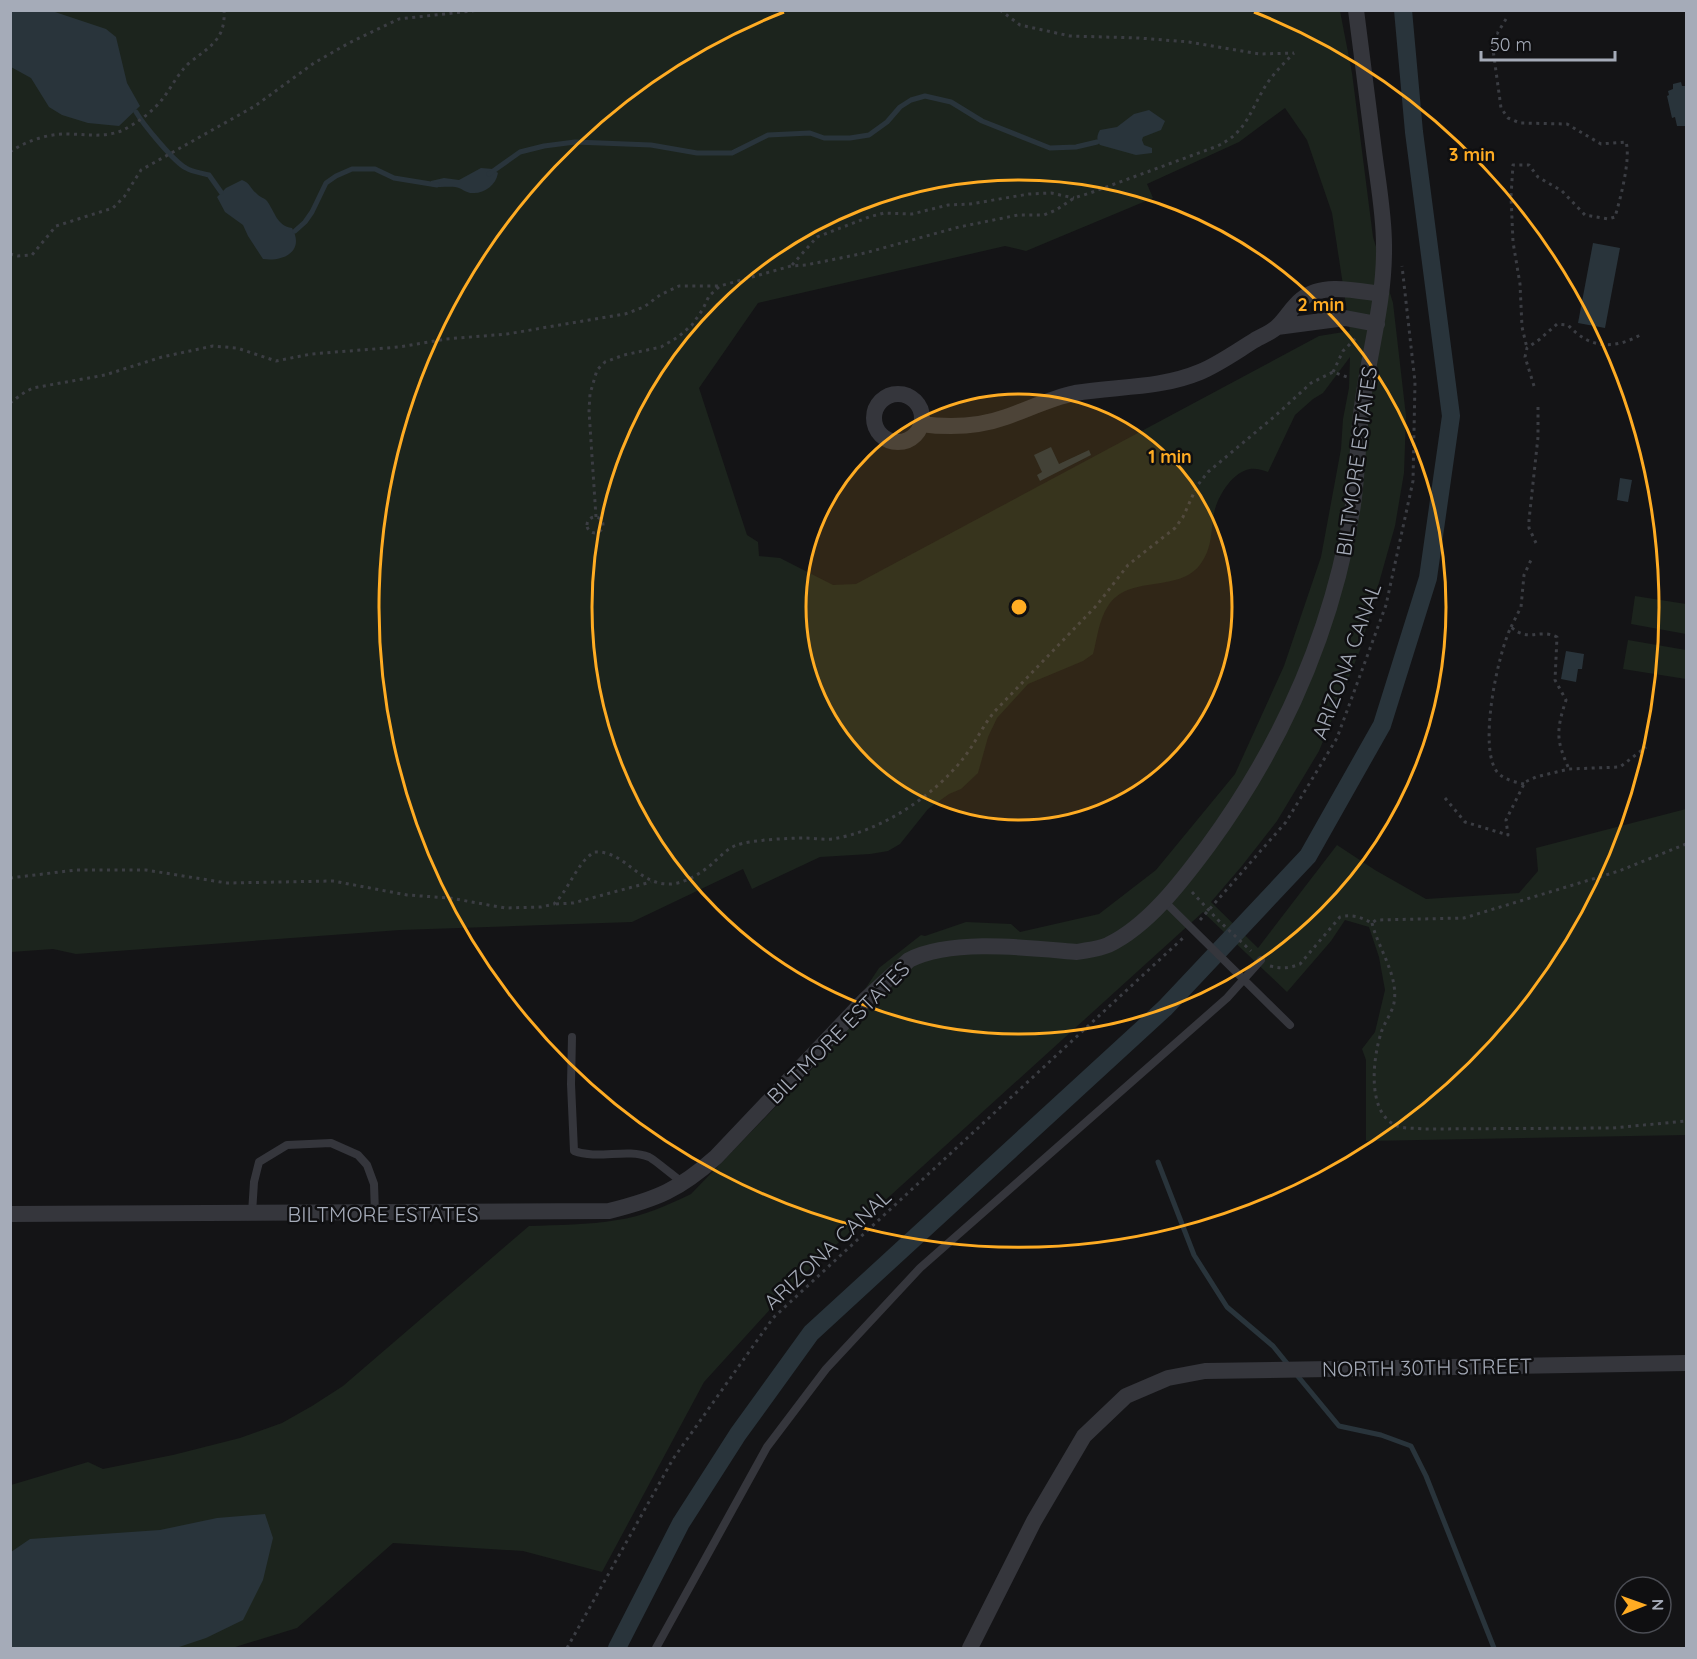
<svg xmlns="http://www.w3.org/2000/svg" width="1697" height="1659" viewBox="0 0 1697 1659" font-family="Quicksand,sans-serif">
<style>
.green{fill:#1c241d;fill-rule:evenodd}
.water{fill:#29343b}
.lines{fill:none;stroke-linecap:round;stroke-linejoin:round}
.stream{stroke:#29343b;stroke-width:5}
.canal{stroke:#29343b;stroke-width:18}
.path{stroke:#3b3d43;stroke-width:3;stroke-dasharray:3 4.5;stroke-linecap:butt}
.service{stroke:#35363c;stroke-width:8}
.minor{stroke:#35363c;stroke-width:16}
.ring{fill:none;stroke:#ffac23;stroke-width:3}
.labels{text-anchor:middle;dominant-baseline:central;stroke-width:5;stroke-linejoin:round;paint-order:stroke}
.street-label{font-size:21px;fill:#a5abb8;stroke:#0f0f11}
.centre{fill:#ffac23;stroke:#0f0f11;stroke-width:3}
.ring-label{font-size:18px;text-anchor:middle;font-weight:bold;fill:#ffac23;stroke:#0f0f11;stroke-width:5;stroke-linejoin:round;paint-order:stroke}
</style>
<rect width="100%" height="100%" fill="#141416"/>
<!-- green -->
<path class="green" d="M11,11h1329l12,62 21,164 20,66 13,113 -2,57 -9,53 -35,124 -41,101 -42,70 -36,46 -30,35 47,46 79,-103 38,25 51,29 93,-6 19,-22 -2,-23 150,-39v326l-320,6v-81l-4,-11 13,-17 10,-42 -6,-33 -10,-30 -24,-7 -14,21 -44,51 -84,-80 -409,371 -90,99 -102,190 -79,-21 -130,-8 -96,85 -65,20h-221v-163l77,-23 15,7 70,-14 67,-17 42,-15 30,-17 31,-20 186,-160c29,-1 59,-1 88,-6 25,-3 51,-15 74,-26l121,-125 67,-101 42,-33 4,1 41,-14 45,2 9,8 79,-18 57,-44 79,-96 49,-108 37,-109 20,-108 2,-30 6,-31 1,-31 -27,36 -10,6 -18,16 -27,57c-6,-2 -12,-4 -18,-3 -17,3 -30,24 -35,40 -5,20 -1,38 -16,57 -23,27 -70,8 -91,40 -9,13 -11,33 -15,48l-10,7 -55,23 -31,34 -9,19 -10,36 -17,16 -12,5 -21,15 -28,35 -12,7 -18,3 -50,3 -68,32 -9,-20 -111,53 -232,8 -324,24 -23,-5 -42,3zM1285,108l22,32 25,73 18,118 -31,5 -463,248 -23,1 -53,-27 -21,-2 -1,-14 -11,-7 -48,-147 59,-85 247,-57 21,5 127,-53 -6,-14 92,-42z
M1635,596l51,8v30l-55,-10z
M1628,640l58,10v29l-63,-10z"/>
<!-- water -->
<path class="water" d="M10,11h42l54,18 10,8 11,46 13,23 -21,20 -31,-3 -26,-8 -13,-8 -18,-29 -20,-11z
M1681,82l1,4h4v40h-9l-2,-9 -3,1 -5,-22 2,-1 -1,-4 5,-2v-5z
M1149,110l16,11 -4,9 -18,7 -1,3 2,5 8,3v5l-16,2 -36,-10c-4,-5 -3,-10 0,-15l17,-3 17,-13z
M481,168l12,1 5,4c-2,12 -13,20 -24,20 -7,1 -12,-5 -19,-6 -8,-1 -15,1 -24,-1v-5l13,-3 15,2z
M242,180c8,3 8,8 14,13 3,4 9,5 11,8 8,11 10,25 25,27 13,23 -8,34 -29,31l-15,-23 -5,-11 -18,-13 -8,-15 9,-9z
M1593,243l27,5 -15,80 -27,-5z
M1051,447l8,17 30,-14 2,5 -51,26 -3,-6 5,-3 -8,-17z
M1620,478l12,2 -4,22 -11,-2z
M1566,651l18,3 -2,15h-4l-2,13 -15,-3z
M265,1514l8,24 -10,42 -20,40 -37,18 -30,10h-165v-96l19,-13 130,-9 57,-12z"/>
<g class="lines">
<!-- stream -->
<path class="stream" d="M136,112c7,12 38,50 50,56 6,4 16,5 23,7l12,17
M489,174l31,-22 24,-6 31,-4 76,3 46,8h35l36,-18 42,-2 14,5h26l19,-3 18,-13 13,-15 11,-7 14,-4 26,6 31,19 68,27 26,-1 21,-5
M295,231l10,-9 7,-10 14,-29 10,-7 16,-7h23l19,9 43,7
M1158,1162l36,93 33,52 46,39 17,21
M1296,1374l43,52 42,9 30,11 15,30 68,172"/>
<!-- canal -->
<path class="canal" d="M617,1648l64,-125 57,-89 73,-101 354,-325 143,-152 74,-131 46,-147 23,-162 -37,-284 -11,-122"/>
<!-- path -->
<path class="path" d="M1000,10l20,15 50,11 69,2 50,4 70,12 35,-1
M1506,19l-14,23 9,66 7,10 12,5 47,1 34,20 25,-2c5,17 -6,58 -11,75l-7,2 -23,-4 -23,-24 -24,-14 -9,-12h-16l-2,31 2,46 7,42 2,43 5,21
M10,152c16,-11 37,-18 56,-18 19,0 37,4 55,-3 15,-7 33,-20 43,-34 8,-11 14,-23 24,-33 20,-17 38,-23 36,-54
M10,254l8,2 14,-1 24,-29 57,-18 11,-11 17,-27 114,-64 59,-43 35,-20 50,-24 81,-9
M792,265l25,-28 52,-20 15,-4 28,1 36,-9 22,-1 59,-10 22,-1 23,5
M1333,372l10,-21 14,-14
M1534,386l-9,-29 2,-9 13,-9 17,-15 11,1c22,24 46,25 74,9
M10,403l15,-11 8,-4 72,-13 57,-18 51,-11 24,2 39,13 35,-7 88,-7 47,-8 61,-5 118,-20 19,-7 16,-12 19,-9h39
M596,517l-7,-106 1,-17 7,-24 8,-8 19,-7 37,-8 17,-10 14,-12 11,-16 6,-13 11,-10 71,-20 15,-1 59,-12 94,-26 59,-12h26l12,-5 18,-12 16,-5 125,-46c33,-14 35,-38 53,-65 8,-11 17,-20 26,-29
M587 525a8 8 0 1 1 16 0a8 8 0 1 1-16 0Z
M1536,543l-7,-15v-8l9,-83v-33
M1511,627l10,-20 3,-32 7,-15
M1524,784c-9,-2 -19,-4 -26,-11 -21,-23 0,-120 13,-146 18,16 27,1 46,10l-2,43 11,20c-10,31 -10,40 3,69
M1445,798l20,24 43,13 -2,-15 19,-38 11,-5 33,-8 51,-2 26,-20
M10,878l66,-8h70l81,13 106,-2 74,14 43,3 55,10 36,-1 13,-3c16,-16 22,-40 40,-52 30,-2 43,31 73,32 16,1 37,-12 48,-23 7,-6 13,-13 22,-16 13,-5 52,-7 68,-7 9,0 18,2 27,1 48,-7 104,-44 133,-83 11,-14 18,-31 30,-45l102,-106 31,-40 47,-37 8,-11 14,-31 11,-14 67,-56 36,-33 22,-11 17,6
M1192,892l25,27 34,32
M556,904l17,-1 78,-21
M1200,920l86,-98 51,-84 49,-133 27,-124 2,-99 -13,-116
M1372,923c6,25 27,53 22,80 -2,10 -10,20 -13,30 -8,25 -15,80 16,93 8,3 20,2 28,3l188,-1 73,-7
M1270,966c12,3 20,2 30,-2l40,-47c12,-3 21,0 32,6l4,-3 88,-2 155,-47 67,-27
M567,1648l106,-189 100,-141 410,-380"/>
<!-- service -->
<path class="service" d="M1163,900l127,125
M572,1037l-1,47 3,67c24,9 52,-3 75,6 6,3 27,21 34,26
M252,1213l2,-31 5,-20 28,-17 44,-2 27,12 9,10 7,19 1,29
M656,1648l111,-201 59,-78 94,-101 307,-270 34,-38"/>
<!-- minor -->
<path class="minor" d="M1277,327l68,-9 32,6
M874 418a24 24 0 1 1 48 0a24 24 0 1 1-48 0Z
M921,424c29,4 57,3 85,-7 23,-8 45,-19 69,-24 42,-7 84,-4 125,-21 19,-8 37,-21 55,-32 7,-4 17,-8 23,-14 9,-9 14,-19 24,-27 20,-17 56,-8 79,-5
M10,1214l599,-3c48,-12 70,-21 107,-54l149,-157 44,-40c43,-22 121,-12 168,-8 10,-2 22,-3 31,-7 40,-19 74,-64 100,-99 74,-101 123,-211 144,-335 6,-34 5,-70 10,-105 7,-53 23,-106 22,-161 0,-31 -6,-63 -10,-94 -6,-47 -12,-94 -18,-141
M970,1648l64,-127 50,-85 42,-40 42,-18 37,-7 481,-8"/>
</g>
<!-- distance rings -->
<circle cx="1019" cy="607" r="213" fill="#ffac23" fill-opacity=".12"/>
<g class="ring">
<circle cx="1019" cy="607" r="213"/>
<circle cx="1019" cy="607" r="427"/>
<path d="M1254 12A640 640 0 1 1 784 12"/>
</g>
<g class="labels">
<!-- street labels -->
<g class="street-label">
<text transform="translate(1356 461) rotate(-82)">BILTMORE ESTATES</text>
<text transform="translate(1346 661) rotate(-70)">ARIZONA CANAL</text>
<text transform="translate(838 1032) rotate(-45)">BILTMORE ESTATES</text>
<text x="383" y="1214">BILTMORE ESTATES</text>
<text transform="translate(827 1249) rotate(-43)">ARIZONA CANAL</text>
<text transform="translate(1427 1367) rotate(-1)">NORTH 30TH STREET</text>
</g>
</g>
<circle cx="1019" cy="607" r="9" class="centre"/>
<g class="ring-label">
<text x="1472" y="161">3 min</text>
<text x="1321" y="311">2 min</text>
<text x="1170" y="463">1 min</text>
</g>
<!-- border -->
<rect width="1697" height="1659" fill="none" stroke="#a5abb8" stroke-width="24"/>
<!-- north arrow -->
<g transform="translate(1643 1605) rotate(89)"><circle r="28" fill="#0f0f11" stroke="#4b4d54" stroke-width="1.5"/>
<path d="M0-4.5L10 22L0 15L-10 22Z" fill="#ffac23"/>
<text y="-9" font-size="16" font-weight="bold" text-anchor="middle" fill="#a5abb8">N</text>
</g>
<!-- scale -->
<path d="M1481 51v9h134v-9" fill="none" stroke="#a5abb8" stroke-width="3"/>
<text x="1490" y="51" font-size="18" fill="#a5abb8" stroke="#0f0f11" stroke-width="4.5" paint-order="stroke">50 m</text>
</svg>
